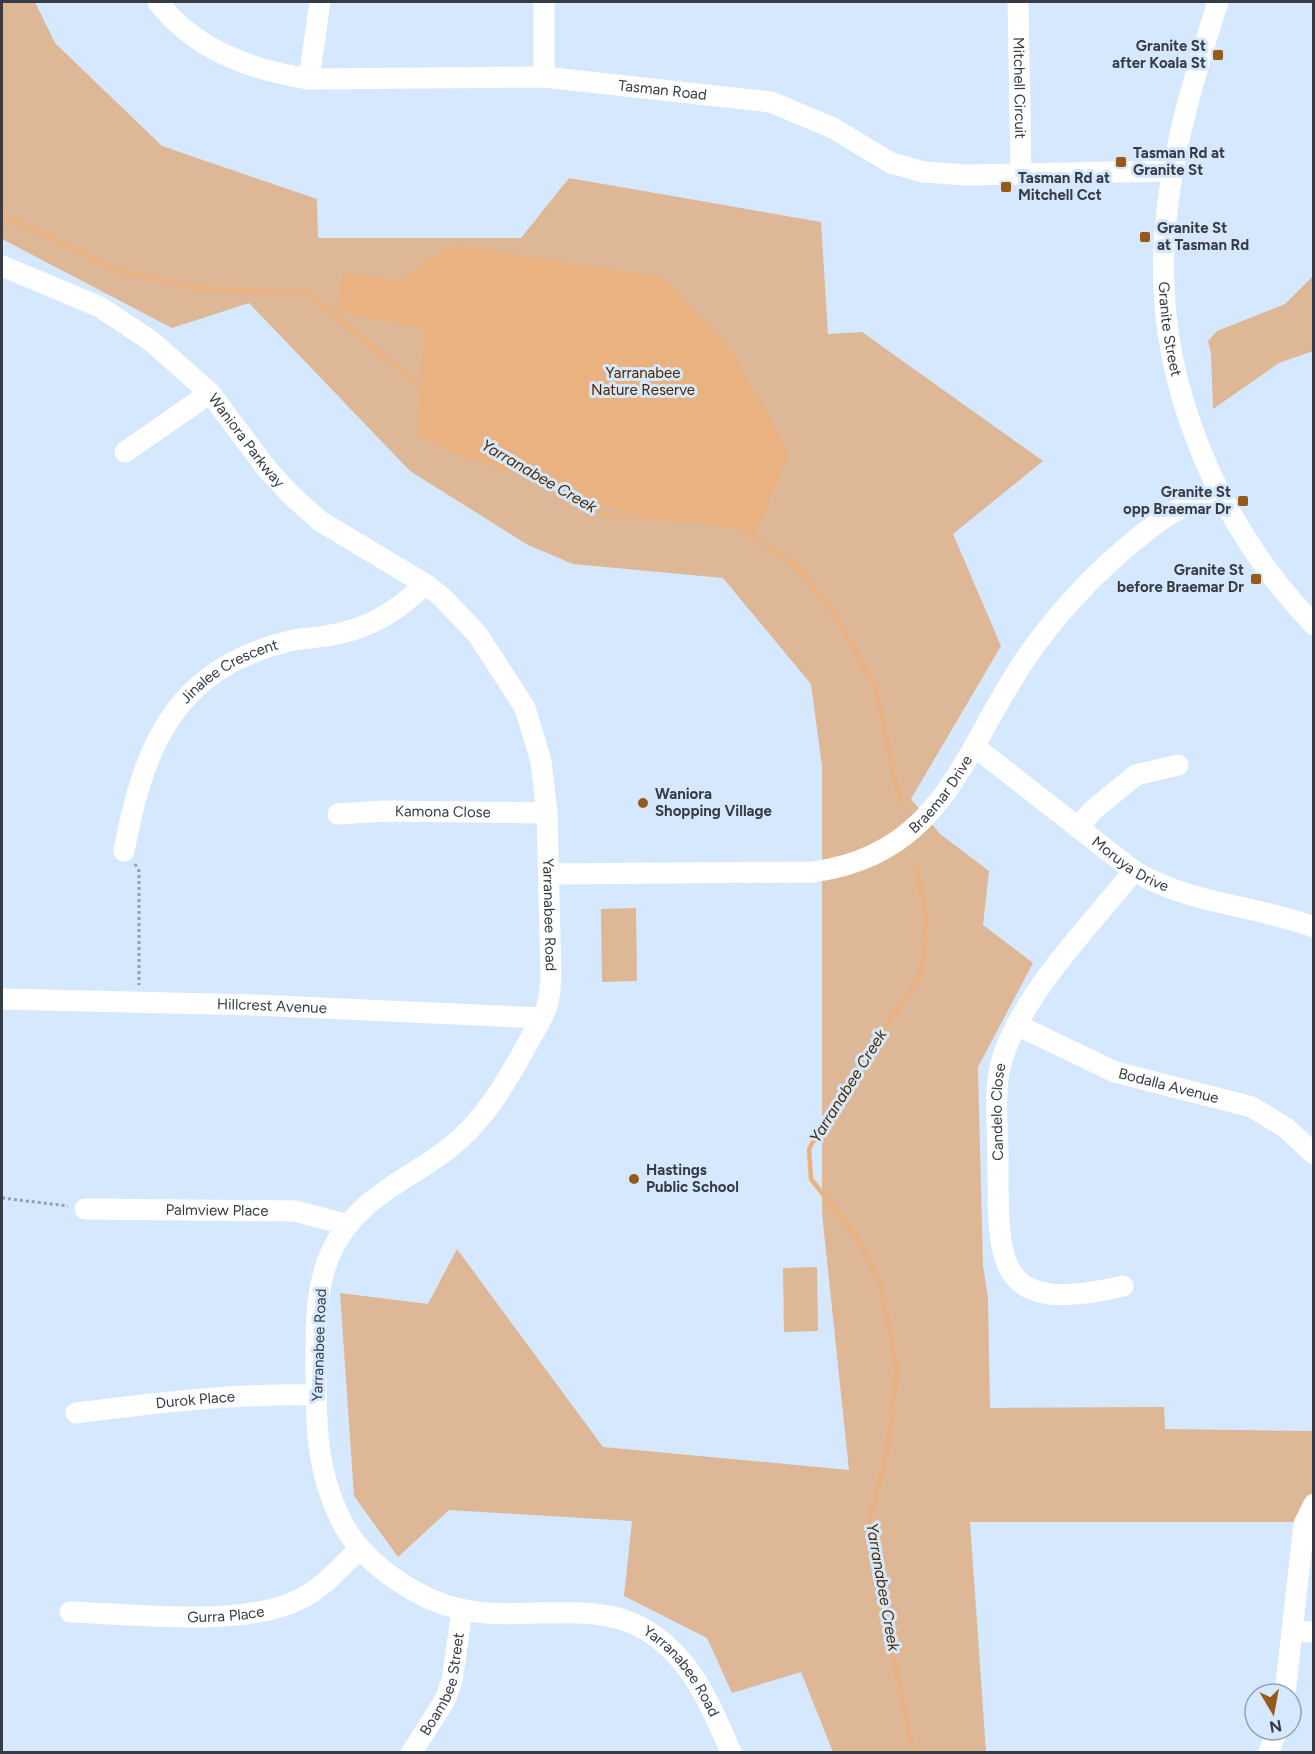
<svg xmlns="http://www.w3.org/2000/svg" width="1315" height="1754" viewBox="0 0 1315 1754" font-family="Figtree,sans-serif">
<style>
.green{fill:#ddb796}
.water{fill:#eab280}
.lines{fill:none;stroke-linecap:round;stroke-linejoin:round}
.stream{stroke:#eab280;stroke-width:4.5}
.path{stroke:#929faf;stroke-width:3;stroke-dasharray:3 3;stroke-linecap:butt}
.minor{stroke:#fff;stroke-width:21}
.poi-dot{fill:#955a1a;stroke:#d6e8fe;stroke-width:2}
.labels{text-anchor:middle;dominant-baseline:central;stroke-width:6;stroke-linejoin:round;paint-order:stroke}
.poi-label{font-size:15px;font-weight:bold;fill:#353c45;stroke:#d6e8fe;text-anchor:start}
.street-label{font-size:15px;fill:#353c45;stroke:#d6e8fe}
.park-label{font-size:15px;fill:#492500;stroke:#d6e8fe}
.water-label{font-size:16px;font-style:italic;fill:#4f2b02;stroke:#d6e8fe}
</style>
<rect width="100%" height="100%" fill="#d6e8fe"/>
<!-- green -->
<path class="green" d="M2,2h33l20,41 107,103 155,53 1,39h203l48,-60 252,44 7,112 34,-2 181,129 -90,73 48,112 -90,153 29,35 49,37 -6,54 50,38 -55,104 5,199 5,32 2,110 174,-1 1,22 148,2 1,91h-344l16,230h-153l-32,-80 -69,21 -25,-55 -83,-42 8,-75 -183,-11 -51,47 -44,-61 -14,-203 88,11 29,-55 146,198 246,23 -27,-257v-447l-11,-82 -88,-106 -150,-14 -45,-19 -118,-74 -161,-168 -77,25 -170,-89z
M1313,276v75l-34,12 -66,46 -2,-55 -3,-13 9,-10 68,-27z
M636,908l1,73 -35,1 -1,-73z
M817,1267l1,64 -34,1 -1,-64z"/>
<!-- water -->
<path class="water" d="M457,245l207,33 67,72 58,103 -33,79 -133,-21 -172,-59 -34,-17 8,-106 -88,-18 6,-37 58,6 26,-20z"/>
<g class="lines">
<!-- stream -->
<path class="stream" d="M2,215l118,56 75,17 112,5 117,96
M561,488l47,27 75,5
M738,526l59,41 38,48 41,74 24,114
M913,1752l-31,-148 -13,-83 17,-63 11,-88 -16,-84 -25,-50 -45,-57 -2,-30 39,-68 72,-105 7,-57 -11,-51"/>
<!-- path -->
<path class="path" d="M135,864l4,7v114
M2,1198l66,8"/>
<!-- minor -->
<g class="minor">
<path id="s1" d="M158,2c37,48 93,68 151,77l235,-2 227,25 62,26 58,35 33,9 42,3 207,-4"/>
<path id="s2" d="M1018,2l3,172"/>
<path id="s3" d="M1218,2c-24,74 -47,151 -53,230 -12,143 50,290 149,393"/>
<path d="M544,77v-75"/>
<path d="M309,79l11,-77"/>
<path id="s4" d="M2,266l98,41 51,34 59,52 57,76 24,26 29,26 105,63 17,13 36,38 47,73 16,53 6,52 4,165c-1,9 -1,19 -4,28 -4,12 -12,24 -18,35 -22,40 -45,81 -81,108 -42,32 -90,49 -115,99 -19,38 -17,81 -17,122 0,55 0,100 25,150 13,26 33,45 57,61 19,13 39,23 62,28 57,14 132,-11 184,20 47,27 67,77 87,123"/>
<path d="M125,452l85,-59"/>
<path id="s5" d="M975,747l159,124c56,33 120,34 180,56"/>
<path id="s6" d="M338,814l46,-3 163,2"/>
<path d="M1078,828l15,-18 43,-35 42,-10"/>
<path id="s7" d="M124,851c20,-108 53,-185 170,-211 10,-2 21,-2 32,-4 40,-6 70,-23 99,-52"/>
<path id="s8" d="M550,874l263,-2c136,-18 152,-131 220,-224 35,-48 80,-93 128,-128 17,-12 38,-21 56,-31"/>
<path id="s9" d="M2,999l253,6 287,13"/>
<path id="s10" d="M1017,1025l98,47 137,35 34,21 28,26"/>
<path id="s11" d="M85,1209l210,2 53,14"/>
<path id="s12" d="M1123,1286c-128,30 -125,-20 -125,-127 0,-34 -6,-76 7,-108 23,-63 87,-128 129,-180"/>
<path id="s13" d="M76,1413c80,-10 159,-20 240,-18"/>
<path id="s14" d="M70,1612c64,2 174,16 230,-13 23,-11 41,-32 59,-50"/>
<path d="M1292,1631l22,1"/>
<path d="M1285,1694l19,-170 10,-20"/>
<path id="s15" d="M412,1752l33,-52 7,-19 10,-71"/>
<path d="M1269,1752l8,-22"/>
</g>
</g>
<!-- markers -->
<g class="poi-dot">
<rect x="1212" y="49" width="12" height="12" rx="3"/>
<rect x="1115" y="156" width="12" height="12" rx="3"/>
<rect x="1000" y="181" width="12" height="12" rx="3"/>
<rect x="1139" y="231" width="12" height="12" rx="3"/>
<rect x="1237" y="495" width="12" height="12" rx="3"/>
<rect x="1250" y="573" width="12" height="12" rx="3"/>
<circle cx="643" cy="803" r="6"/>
<circle cx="634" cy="1179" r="6"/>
</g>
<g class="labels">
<!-- poi labels -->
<g class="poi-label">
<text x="1206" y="46" text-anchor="end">Granite St<tspan x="1206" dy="17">after Koala St</tspan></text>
<text x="1133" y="153">Tasman Rd at<tspan x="1133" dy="17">Granite St</tspan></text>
<text x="1018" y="178">Tasman Rd at<tspan x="1018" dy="17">Mitchell Cct</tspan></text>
<text x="1157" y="228">Granite St<tspan x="1157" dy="17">at Tasman Rd</tspan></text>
<text x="1231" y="492" text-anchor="end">Granite St<tspan x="1231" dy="17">opp Braemar Dr</tspan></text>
<text x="1244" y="570" text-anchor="end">Granite St<tspan x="1244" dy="17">before Braemar Dr</tspan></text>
<text x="655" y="794">Waniora<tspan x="655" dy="17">Shopping Village</tspan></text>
<text x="646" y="1170">Hastings<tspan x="646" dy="17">Public School</tspan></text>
</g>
<!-- street labels -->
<g class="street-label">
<text stroke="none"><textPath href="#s2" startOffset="86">Mitchell Circuit</textPath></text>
<text stroke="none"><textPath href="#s1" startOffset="528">Tasman Road</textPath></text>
<text stroke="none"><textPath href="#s3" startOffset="334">Granite Street</textPath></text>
<text stroke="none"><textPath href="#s4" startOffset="306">Waniora Parkway</textPath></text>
<text stroke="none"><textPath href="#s7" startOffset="219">Jinalee Crescent</textPath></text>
<text stroke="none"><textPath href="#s8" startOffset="418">Braemar Drive</textPath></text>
<text stroke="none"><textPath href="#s6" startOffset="105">Kamona Close</textPath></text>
<text stroke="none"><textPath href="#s5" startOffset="195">Moruya Drive</textPath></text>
<text stroke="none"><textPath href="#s4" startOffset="908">Yarranabee Road</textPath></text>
<text stroke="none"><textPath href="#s9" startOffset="270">Hillcrest Avenue</textPath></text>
<text stroke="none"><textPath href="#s10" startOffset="164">Bodalla Avenue</textPath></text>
<text stroke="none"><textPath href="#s12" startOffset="282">Candelo Close</textPath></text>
<text stroke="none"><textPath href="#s11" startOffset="132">Palmview Place</textPath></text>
<text transform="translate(319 1345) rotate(-88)">Yarranabee Road</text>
<text stroke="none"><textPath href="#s13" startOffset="120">Durok Place</textPath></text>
<text stroke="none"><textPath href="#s14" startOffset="156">Gurra Place</textPath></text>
<text stroke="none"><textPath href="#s4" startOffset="2004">Yarranabee Road</textPath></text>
<text stroke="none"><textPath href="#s15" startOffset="76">Boambee Street</textPath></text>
</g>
<!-- park labels -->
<g class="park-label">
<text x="643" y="373">Yarranabee<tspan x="643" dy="17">Nature Reserve</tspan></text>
</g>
<!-- water labels -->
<g class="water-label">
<text transform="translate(539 476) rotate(30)">Yarranabee Creek</text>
<text transform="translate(848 1086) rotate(-58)">Yarranabee Creek</text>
<text transform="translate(883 1587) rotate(80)">Yarranabee Creek</text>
</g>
</g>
<!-- border -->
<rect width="1315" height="1754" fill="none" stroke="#353c45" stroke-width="6"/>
<!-- north arrow -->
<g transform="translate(1273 1712) rotate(170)"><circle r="28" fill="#d6e8fe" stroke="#96a3b4" stroke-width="1.5"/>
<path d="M0-4.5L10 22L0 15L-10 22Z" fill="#955a1a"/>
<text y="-9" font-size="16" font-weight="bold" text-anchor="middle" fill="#353c45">N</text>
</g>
</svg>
